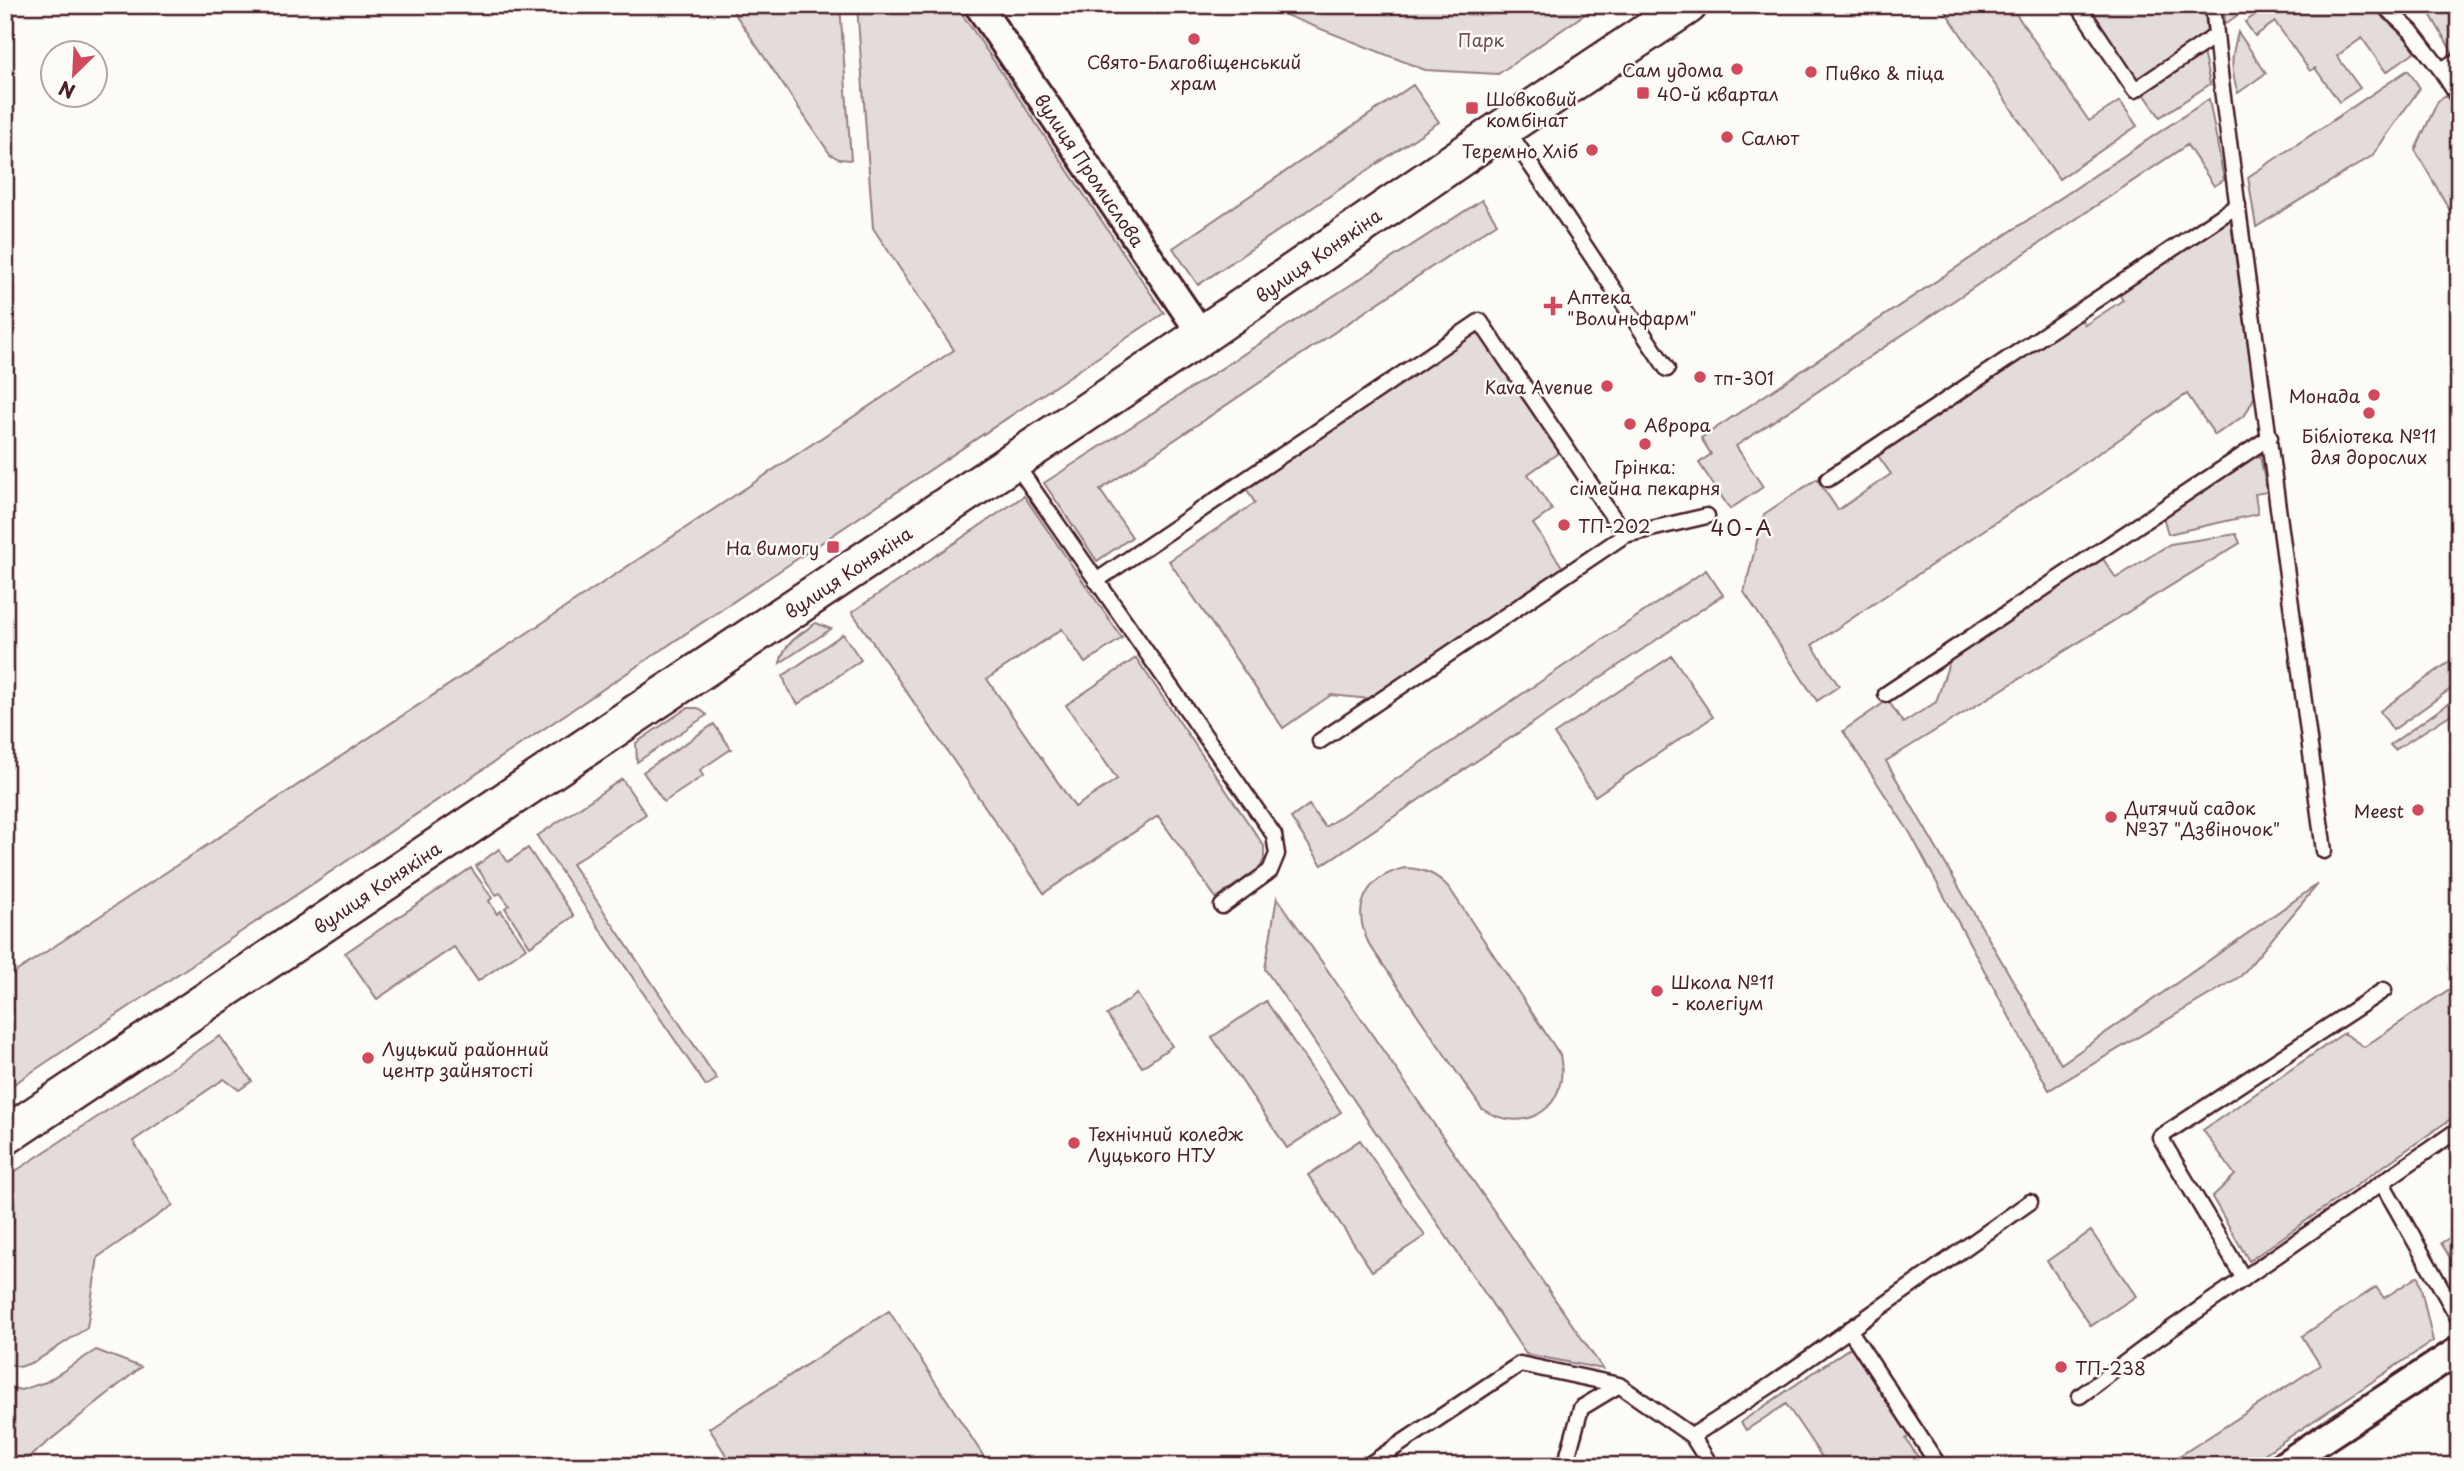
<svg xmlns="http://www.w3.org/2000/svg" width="2464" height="1471" viewBox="0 0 2464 1471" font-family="'Playpen Sans',sans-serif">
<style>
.green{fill:#e3dcda;stroke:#967e82;stroke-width:2}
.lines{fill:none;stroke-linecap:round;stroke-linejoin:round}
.lane-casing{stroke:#4a1f2b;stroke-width:19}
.street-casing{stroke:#4a1f2b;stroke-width:32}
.secondary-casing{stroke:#4a1f2b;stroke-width:42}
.lane{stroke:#fdfcf7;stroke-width:14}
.street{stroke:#fdfcf7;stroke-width:26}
.secondary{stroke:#fdfcf7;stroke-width:37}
.poi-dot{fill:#d1495b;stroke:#fdfcf7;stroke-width:2.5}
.labels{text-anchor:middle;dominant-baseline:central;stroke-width:5;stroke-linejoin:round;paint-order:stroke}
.park-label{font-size:18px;fill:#704e57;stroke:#fdfcf7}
.poi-label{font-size:18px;fill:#4a1f2b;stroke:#fdfcf7;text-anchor:start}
.street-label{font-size:18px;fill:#4a1f2b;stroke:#fdfcf7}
.quarter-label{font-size:21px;letter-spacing:2px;fill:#4a1f2b;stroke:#fdfcf7}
</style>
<rect width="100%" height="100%" fill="#fdfcf7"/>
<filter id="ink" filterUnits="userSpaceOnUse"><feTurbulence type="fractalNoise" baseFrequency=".0143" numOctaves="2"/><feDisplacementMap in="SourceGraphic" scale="14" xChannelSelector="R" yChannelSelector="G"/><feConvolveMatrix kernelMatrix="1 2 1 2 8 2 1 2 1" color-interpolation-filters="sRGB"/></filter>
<g filter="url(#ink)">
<!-- green -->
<path class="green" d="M729,5h111l11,155 -12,-1 -9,-5z
M857,5h99l208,308 -1159,777v-111l949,-629 -81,-122z
M1260,5h338l-100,69 -73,-4z
M1941,5h69l79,116 31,-20 17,25 -78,53z
M2088,5h116l3,30 -69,46z
M2224,5h28l-27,19z
M2269,5h102l46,45 -31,22 -24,-34 -25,18 23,32 -21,14 -24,-34 -5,3 -35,-49 -20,14 -10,-14z
M2429,5h30v47l-5,3 -28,-48z
M2238,32l28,41 -28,20c-8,-25 -7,-36 0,-61z
M2203,52l7,32 -50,33 -17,-25z
M2408,70l12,18 -48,68 -116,71 -8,-50z
M1413,85l26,37 -241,163 -25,-37z
M2446,96l13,19v111l-44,-76 23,-49z
M2209,99l15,81 -10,6 -27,-41 -451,301 27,41 -33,22 -31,-46 12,-9 -10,-16z
M1482,200l15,23 -397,267 32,47 -35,24 -53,-78z
M2230,217l25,179 -10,19 -30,20 -28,-41 -375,251 27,41 -22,15 -73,-109 20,-78 53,-35 21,31 53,-36 -15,-21 203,-136 6,8 38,-25 -5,-8z
M1479,331l82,120 -33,23 24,36 -19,14 30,44 -193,131 -39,-4 -48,33 -114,-167 86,-58 -9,-15z
M2260,456l7,36 -12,2 3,20 -90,20 -5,-18 86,-58z
M1024,496l98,142 -37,25 -23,-34 -75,50 88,128 42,-28 -51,-74 70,-47 128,188v13l-4,9 -44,30 -58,-82 -114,77 -192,-281z
M2236,534l4,9 -354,218 175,303 257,-180 -77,92 -192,114 -139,-257 -67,-102 45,-31 15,23 33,-21 14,-42 151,-104 15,22 54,-34z
M1706,570l17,25 -401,270 -31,-47 18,-13 16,22z
M816,623l15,6 -51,34c5,-21 19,-28 36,-40z
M843,634l18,26 -63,44 -10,-14 -5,-14z
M2459,655v28l-66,47 -13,-19z
M1672,656l41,61 -118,79 -41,-62z
M2459,696v13l-64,41 -5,-5z
M687,708h11l9,7 -70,47 -1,-19z
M714,724l17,25 -31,21 3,6 -39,26 -21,-30z
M622,779l24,35 -74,50 145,215 -11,7 -169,-250z
M528,848l46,68 -44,30 -25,-38 4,-3 -9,-12 -4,2 -20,-29 23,-17 9,13z
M471,868l21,30 -3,3 8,13 4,-3 25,37 -48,33 -24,-34 -77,52 -32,-46z
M1405,868c20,1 32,6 45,21l110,166c11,52 -34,82 -78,54l-113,-165c-18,-36 -4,-67 36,-76z
M1277,897l326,472 -77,-15 -261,-385z
M2457,984l2,3v126l-210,148 -37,-64 23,-22 -32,-45 141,-97 20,14z
M1137,994l35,52 -30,21 -35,-52z
M1266,1001l75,111 -54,36 -75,-111z
M220,1036l32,45 -13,9 -15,-11 -91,62 40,64 -75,52 -11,71 -51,33 -16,6 -15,-4v-185z
M1360,1140l65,96 -53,35 -64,-96z
M2091,1231l45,65 -45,30 -44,-65z
M2459,1232v40l-18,-29z
M2418,1276l15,65 -187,125h-82l156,-101 -18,-29 74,-49 8,11z
M889,1311l101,155h-257l-24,-38z
M1851,1347l60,88 -5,4 18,27h-96l-42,-62 -40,26 -5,-8z
M96,1350l45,17 -123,99h-13v-80l16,4 25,-8z"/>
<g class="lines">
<!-- lane casing -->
<g class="lane-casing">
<path id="lane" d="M2078,5l57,85 80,-54
M2213,5l8,77 103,769
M2383,5l28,26 30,39
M2459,59l-18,11 18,28
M1506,128l161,241
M1014,462l260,373 3,19 -7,17 -48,35
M1828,479l410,-274
M1625,535l82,-19
M1096,581l384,-260 145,214 -305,206
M1886,694l384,-257
M2382,1183l77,136
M2244,1279l-84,-142 224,-147
M1849,1329l90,137
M2080,1396l78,-58 301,-209
M1367,1466l153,-102 99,21 73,51
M1565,1466l16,-58 38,-23
M1711,1466l-19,-30 79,-51 259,-183"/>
</g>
<!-- street casing -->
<g class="street-casing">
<path id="street" d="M978,5l224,330
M2282,1466l177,-116"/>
</g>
<!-- secondary casing -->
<g class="secondary-casing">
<path id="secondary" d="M5,1136l1197,-801 291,-200 195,-130"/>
</g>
<!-- lane -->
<use href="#lane" class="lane"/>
<!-- street -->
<use href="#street" class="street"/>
<!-- secondary -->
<use href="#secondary" class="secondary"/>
</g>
</g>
<!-- markers -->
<g class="poi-dot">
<circle cx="1194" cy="39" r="7"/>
<circle cx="1737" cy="69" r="7"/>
<circle cx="1811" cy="72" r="7"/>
<rect x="1636" y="86" width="14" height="14" rx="3.5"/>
<rect x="1465" y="101" width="14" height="14" rx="3.5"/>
<circle cx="1727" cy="137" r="7"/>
<circle cx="1592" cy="150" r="7"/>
<path d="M1549.5 295.5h7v7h7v7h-7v7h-7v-7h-7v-7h7z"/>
<circle cx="1700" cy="377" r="7"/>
<circle cx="1607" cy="386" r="7"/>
<circle cx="2374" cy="395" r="7"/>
<circle cx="2369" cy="413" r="7"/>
<circle cx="1630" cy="424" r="7"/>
<circle cx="1645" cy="444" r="7"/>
<circle cx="1564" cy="525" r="7"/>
<rect x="826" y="540" width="14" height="14" rx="3.5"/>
<circle cx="2418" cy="810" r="7"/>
<circle cx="2111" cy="817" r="7"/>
<circle cx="1657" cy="991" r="7"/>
<circle cx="368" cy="1058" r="7"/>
<circle cx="1074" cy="1143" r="7"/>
<circle cx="2061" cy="1367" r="7"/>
</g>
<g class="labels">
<!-- park labels -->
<g class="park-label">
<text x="1481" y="39">Парк</text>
</g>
<!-- poi labels -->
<g class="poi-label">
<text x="1194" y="61" text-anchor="middle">Свято-Благовіщенський<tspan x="1194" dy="21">храм</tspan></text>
<text x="1723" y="69" text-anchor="end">Сам удома</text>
<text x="1825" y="72">Пивко &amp; піца</text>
<text x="1657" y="93">40-й квартал</text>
<text x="1486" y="98">Шовковий<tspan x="1486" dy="21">комбінат</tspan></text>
<text x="1741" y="137">Салют</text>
<text x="1578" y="150" text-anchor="end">Теремно Хліб</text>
<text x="1567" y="296">Аптека<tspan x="1567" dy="21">"Волиньфарм"</tspan></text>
<text x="1714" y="377">тп-301</text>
<text x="1593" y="386" text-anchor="end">Kava Avenue</text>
<text x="2360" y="395" text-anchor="end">Монада</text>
<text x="1644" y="424">Аврора</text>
<text x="2369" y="435" text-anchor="middle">Бібліотека №11<tspan x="2369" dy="21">для дорослих</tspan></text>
<text x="1645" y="466" text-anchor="middle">Грінка:<tspan x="1645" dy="21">сімейна пекарня</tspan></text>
<text x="1578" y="525">ТП-202</text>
<text x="819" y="547" text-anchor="end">На вимогу</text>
<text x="2125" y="807">Дитячий садок<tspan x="2125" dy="21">№37 "Дзвіночок"</tspan></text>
<text x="2404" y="810" text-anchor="end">Meest</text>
<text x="1671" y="981">Школа №11<tspan x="1671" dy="21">- колегіум</tspan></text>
<text x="382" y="1048">Луцький районний<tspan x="382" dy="21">центр зайнятості</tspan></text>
<text x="1088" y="1133">Технічний коледж<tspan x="1088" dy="21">Луцького НТУ</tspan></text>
<text x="2075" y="1367">ТП-238</text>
</g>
<!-- street labels -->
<g class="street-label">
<text transform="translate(1090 170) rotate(56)">вулиця Промислова</text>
<text transform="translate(1318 255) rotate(-35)">вулиця Конякіна</text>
<text transform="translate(848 572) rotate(-34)">вулиця Конякіна</text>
<text transform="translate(377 887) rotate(-34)">вулиця Конякіна</text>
</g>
<!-- quarter labels -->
<g class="quarter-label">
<text x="1742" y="527">40-А</text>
</g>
</g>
<!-- margin -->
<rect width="2464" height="1471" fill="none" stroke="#fdfcf7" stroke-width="28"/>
<rect x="14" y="14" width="2436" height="1443" fill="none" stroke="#4a1f2b" stroke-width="2.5" filter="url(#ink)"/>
<!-- north arrow -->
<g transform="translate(74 74) rotate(204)"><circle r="33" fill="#fdfcf7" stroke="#b5a4a5" stroke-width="2"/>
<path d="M0-5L12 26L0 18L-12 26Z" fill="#d1495b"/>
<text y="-10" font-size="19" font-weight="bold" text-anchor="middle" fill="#4a1f2b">N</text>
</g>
</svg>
